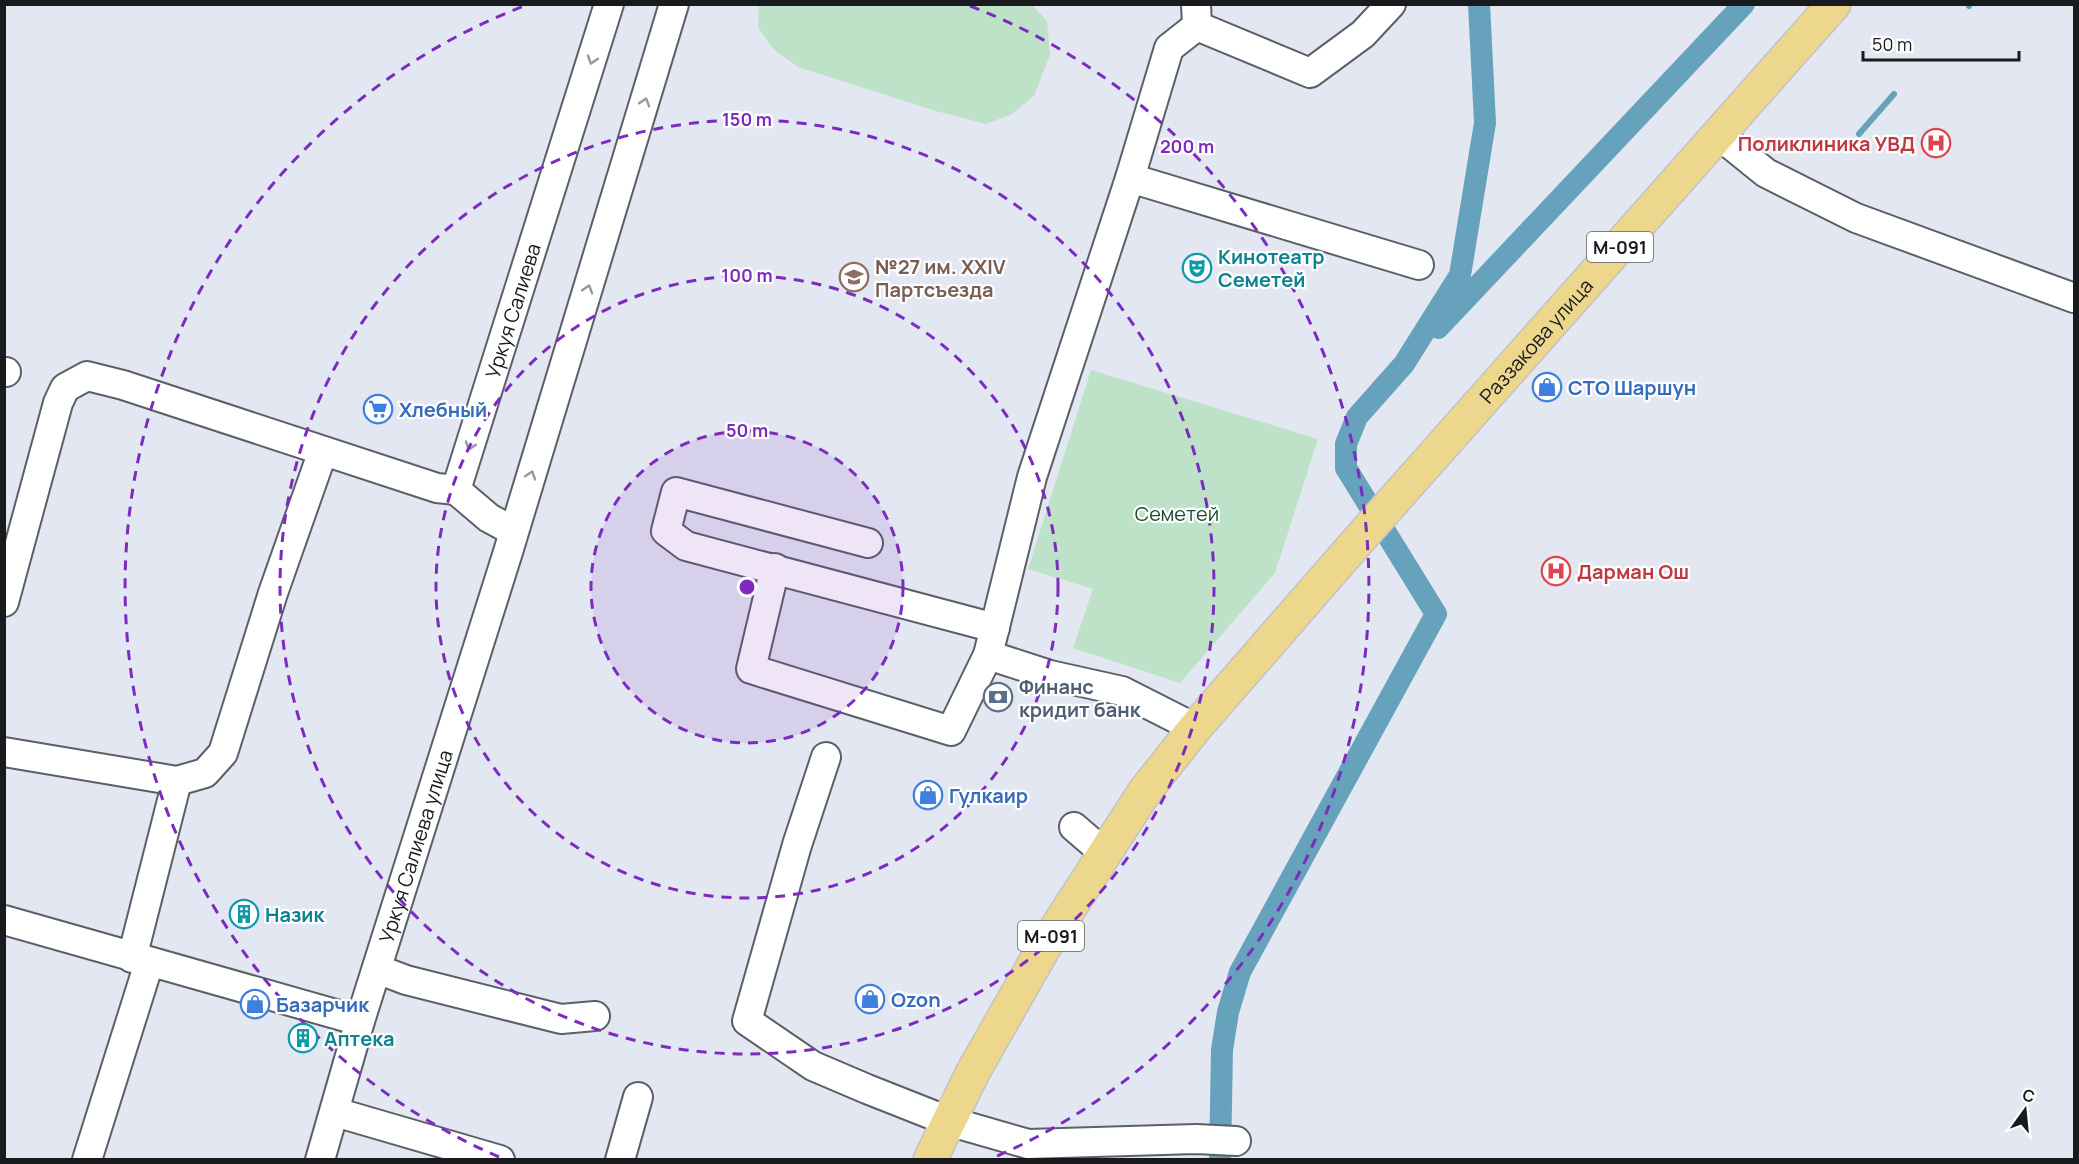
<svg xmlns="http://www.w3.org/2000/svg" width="2079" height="1164" viewBox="0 0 2079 1164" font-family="Manrope,sans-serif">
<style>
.green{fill:#bde2c7}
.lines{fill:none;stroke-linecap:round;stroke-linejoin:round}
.stream{stroke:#67a2bd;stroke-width:6}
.canal{stroke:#67a2bd;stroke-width:22}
.minor-casing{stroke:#5b5f68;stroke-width:32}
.major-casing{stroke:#c3c3c4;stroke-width:36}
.minor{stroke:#fff;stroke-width:28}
.major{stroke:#ecd78c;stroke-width:33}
.oneway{stroke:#98989a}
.ring{fill:none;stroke:#7b2cbf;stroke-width:3;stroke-dasharray:10 8}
.labels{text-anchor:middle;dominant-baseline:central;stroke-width:4.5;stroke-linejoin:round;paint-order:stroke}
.shield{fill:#fff;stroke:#5e5f62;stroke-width:1.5}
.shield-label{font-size:18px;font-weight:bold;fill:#191a1e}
.health-label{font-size:20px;font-weight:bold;fill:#be3a42;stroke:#fff;text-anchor:end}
.culture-label{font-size:20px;font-weight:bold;fill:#0d838f;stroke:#fff;text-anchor:start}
.education-label{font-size:20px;font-weight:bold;fill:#785e54;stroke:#fff;text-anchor:start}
.street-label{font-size:20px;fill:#191a1e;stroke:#fff}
.shop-label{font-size:20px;font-weight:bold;fill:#366cbe;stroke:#fff;text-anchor:start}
.park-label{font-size:20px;fill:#17502f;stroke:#fff}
.service-label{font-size:20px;font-weight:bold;fill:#4e5e75;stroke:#fff;text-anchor:start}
.centre{fill:#7b2cbf;stroke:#fff;stroke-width:3}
.ring-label{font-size:18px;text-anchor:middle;font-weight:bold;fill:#7b2cbf;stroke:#fff;stroke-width:4.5;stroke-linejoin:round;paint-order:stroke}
</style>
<rect width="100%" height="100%" fill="#e3e7f1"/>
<!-- green -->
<path class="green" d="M759,5h273l15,16 3,34 -16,41 -22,18 -26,10 -50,-13 -138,-44 -25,-18 -15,-22z
M1091,370l227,69 -43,134 -95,110 -107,-35 20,-59 -65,-20z"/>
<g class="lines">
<!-- stream -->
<path class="stream" d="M1969,6l1,-2
M1859,134l35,-40"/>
<!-- canal -->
<path class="canal" d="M1438,328l306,-324
M1220,1160l2,-110 6,-38 12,-40 196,-358 -90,-146v-24l11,-27 47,-53 56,-89 25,-152 -6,-119"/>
<!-- minor casing -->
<g class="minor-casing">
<g id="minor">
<path d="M1196,4l1,22 113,47 53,-39 28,-30"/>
<path d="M1719,135l47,38 90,45 218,80"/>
<path d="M1130,178l289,87"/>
<path d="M4,372h2"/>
<path id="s1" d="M456,490l153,-486"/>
<path d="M456,490l33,28 24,13"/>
<path d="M868,543l-192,-51 -10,39 20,15 309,82"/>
<path d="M775,568l-24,101 200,62 37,-76 44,-178 98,-299 39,-130 28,-22"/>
<path d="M4,602l54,-199 7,-15 22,-12 36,9 314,103 19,2"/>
<path d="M988,655l62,20 72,16 73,37"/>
<path d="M4,752l173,29 28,-8 18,-20 50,-160 50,-142"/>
<path d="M826,757l-29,88 -50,176 66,45 54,23 81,32 80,23 168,-5 40,2"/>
<path d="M1074,827l29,25"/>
<path d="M4,920l356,101"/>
<path d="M132,958l45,-177"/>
<path d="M377,969l29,11 155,39 34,-3"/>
<path d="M335,1112l165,48"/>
<path d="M87,1160l62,-197"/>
<path id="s2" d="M320,1160l40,-139 148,-469 166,-548"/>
<path d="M620,1160l18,-63"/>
</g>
</g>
<!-- major casing -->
<g class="major-casing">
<g id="major">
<path id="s3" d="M930,1160l43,-88 70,-123 102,-158 50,-63 161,-185 478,-539"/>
</g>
</g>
<!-- minor -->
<use href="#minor" class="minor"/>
<!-- major -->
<use href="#major" class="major"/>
</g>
<!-- one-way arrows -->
<defs><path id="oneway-chevron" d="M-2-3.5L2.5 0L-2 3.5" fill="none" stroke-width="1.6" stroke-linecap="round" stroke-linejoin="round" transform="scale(1.5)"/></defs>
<g class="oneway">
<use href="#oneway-chevron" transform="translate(592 60) rotate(108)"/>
<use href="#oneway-chevron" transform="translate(645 102) rotate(-73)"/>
<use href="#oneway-chevron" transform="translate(588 289) rotate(-73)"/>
<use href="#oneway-chevron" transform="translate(470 446) rotate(108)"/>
<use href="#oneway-chevron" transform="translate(531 475) rotate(-72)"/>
</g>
<!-- distance rings -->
<circle cx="747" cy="587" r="156" fill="#7b2cbf" fill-opacity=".12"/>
<g class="ring">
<circle cx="747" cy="587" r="156"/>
<circle cx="747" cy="587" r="311"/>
<circle cx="747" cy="587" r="467"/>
<path d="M499 1157A622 622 0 0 1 524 6M970 6A622 622 0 0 1 995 1157"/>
</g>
<!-- icons -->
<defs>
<g id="hospital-ring" transform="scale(1.5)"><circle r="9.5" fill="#fff" stroke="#e0444e" stroke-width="1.5"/><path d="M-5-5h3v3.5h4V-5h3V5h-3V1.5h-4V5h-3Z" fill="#e0444e"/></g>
<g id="theatre-ring" transform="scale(1.5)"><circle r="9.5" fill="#fff" stroke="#0f9aa8" stroke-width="1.5"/><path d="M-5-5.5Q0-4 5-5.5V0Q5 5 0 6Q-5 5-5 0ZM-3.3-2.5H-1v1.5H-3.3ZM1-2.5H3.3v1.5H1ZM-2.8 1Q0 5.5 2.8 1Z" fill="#0f9aa8"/></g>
<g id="school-ring" transform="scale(1.5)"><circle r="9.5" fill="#fff" stroke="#8d6e63" stroke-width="1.5"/><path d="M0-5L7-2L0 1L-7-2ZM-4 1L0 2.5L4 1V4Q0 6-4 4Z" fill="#8d6e63"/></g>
<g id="shop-ring" transform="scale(1.5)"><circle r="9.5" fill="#fff" stroke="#3f7fe0" stroke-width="1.5"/><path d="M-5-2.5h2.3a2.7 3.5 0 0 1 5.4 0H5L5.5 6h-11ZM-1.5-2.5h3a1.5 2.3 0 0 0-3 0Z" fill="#3f7fe0"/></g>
<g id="supermarket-ring" transform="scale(1.5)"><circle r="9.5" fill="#fff" stroke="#3f7fe0" stroke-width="1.5"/><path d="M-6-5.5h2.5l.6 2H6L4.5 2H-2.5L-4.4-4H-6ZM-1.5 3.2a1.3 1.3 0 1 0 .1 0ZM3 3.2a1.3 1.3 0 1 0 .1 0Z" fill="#3f7fe0"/></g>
<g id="bank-ring" transform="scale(1.5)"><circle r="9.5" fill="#fff" stroke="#5c6f8a" stroke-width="1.5"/><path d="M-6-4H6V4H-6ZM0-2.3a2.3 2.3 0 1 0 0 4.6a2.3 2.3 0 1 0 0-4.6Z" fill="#5c6f8a"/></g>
<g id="building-ring" transform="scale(1.5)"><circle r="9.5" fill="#fff" stroke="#0f9aa8" stroke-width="1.5"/><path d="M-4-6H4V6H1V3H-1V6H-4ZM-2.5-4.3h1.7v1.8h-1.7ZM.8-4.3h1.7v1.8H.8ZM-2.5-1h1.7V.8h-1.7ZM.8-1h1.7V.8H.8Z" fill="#0f9aa8"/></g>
</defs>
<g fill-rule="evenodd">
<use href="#hospital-ring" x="1936" y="143"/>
<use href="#theatre-ring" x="1197" y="268"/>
<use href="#school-ring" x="854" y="277"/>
<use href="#shop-ring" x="1547" y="387"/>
<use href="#supermarket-ring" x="378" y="409"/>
<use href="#hospital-ring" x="1556" y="571"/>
<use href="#bank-ring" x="998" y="697"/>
<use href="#shop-ring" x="928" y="795"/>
<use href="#building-ring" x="244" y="914"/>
<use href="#shop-ring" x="870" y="999"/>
<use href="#shop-ring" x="255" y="1004"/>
<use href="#building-ring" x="303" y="1038"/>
</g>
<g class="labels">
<!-- shield labels -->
<g class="shield">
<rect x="1587" y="232" width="66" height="30" rx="4.5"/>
<rect x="1018" y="921" width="66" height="30" rx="4.5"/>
</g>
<g class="shield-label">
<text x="1620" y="247">М-091</text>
<text x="1051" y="936">М-091</text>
</g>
<!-- health labels -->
<g class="health-label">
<text x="1915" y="143">Поликлиника УВД</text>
<text x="1577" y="571" text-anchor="start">Дарман Ош</text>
</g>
<!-- culture labels -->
<g class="culture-label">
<text x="1218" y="256">Кинотеатр<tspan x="1218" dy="23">Семетей</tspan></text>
<text x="265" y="914">Назик</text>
<text x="324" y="1038">Аптека</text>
</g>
<!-- education labels -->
<g class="education-label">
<text x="875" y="266">№27 им. XXIV<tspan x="875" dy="23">Партсъезда</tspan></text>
</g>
<!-- street labels -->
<g class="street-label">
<text stroke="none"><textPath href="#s1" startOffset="188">Уркуя Салиева</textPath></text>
<text stroke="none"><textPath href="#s3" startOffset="1024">Раззакова улица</textPath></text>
<text stroke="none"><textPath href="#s2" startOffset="328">Уркуя Салиева улица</textPath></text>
</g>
<!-- shop labels -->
<g class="shop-label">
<text x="1568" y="387">СТО Шаршун</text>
<text x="399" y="409">Хлебный</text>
<text x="949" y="795">Гулкаир</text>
<text x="891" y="999">Ozon</text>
<text x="276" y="1004">Базарчик</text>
</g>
<!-- park labels -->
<g class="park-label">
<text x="1177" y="513">Семетей</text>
</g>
<!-- service labels -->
<g class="service-label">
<text x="1019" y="686">Финанс<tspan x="1019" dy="23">кридит банк</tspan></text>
</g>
</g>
<circle cx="747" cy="587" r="9" class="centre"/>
<g class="ring-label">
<text x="747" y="126">150 m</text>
<text x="1187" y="153">200 m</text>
<text x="747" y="282">100 m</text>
<text x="747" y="437">50 m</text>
</g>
<!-- border -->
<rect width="2079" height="1164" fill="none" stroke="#191a1e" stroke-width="12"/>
<!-- north arrow -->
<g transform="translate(2025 1110) rotate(15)" stroke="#ffffff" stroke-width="4.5" paint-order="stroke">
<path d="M0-4.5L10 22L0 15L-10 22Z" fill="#191a1e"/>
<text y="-9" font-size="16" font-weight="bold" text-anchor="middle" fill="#191a1e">С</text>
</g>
<!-- scale -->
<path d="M1863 51v9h156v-9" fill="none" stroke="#191a1e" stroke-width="3"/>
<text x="1872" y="51" font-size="18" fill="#191a1e" stroke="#ffffff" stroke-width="4.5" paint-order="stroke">50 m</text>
</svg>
